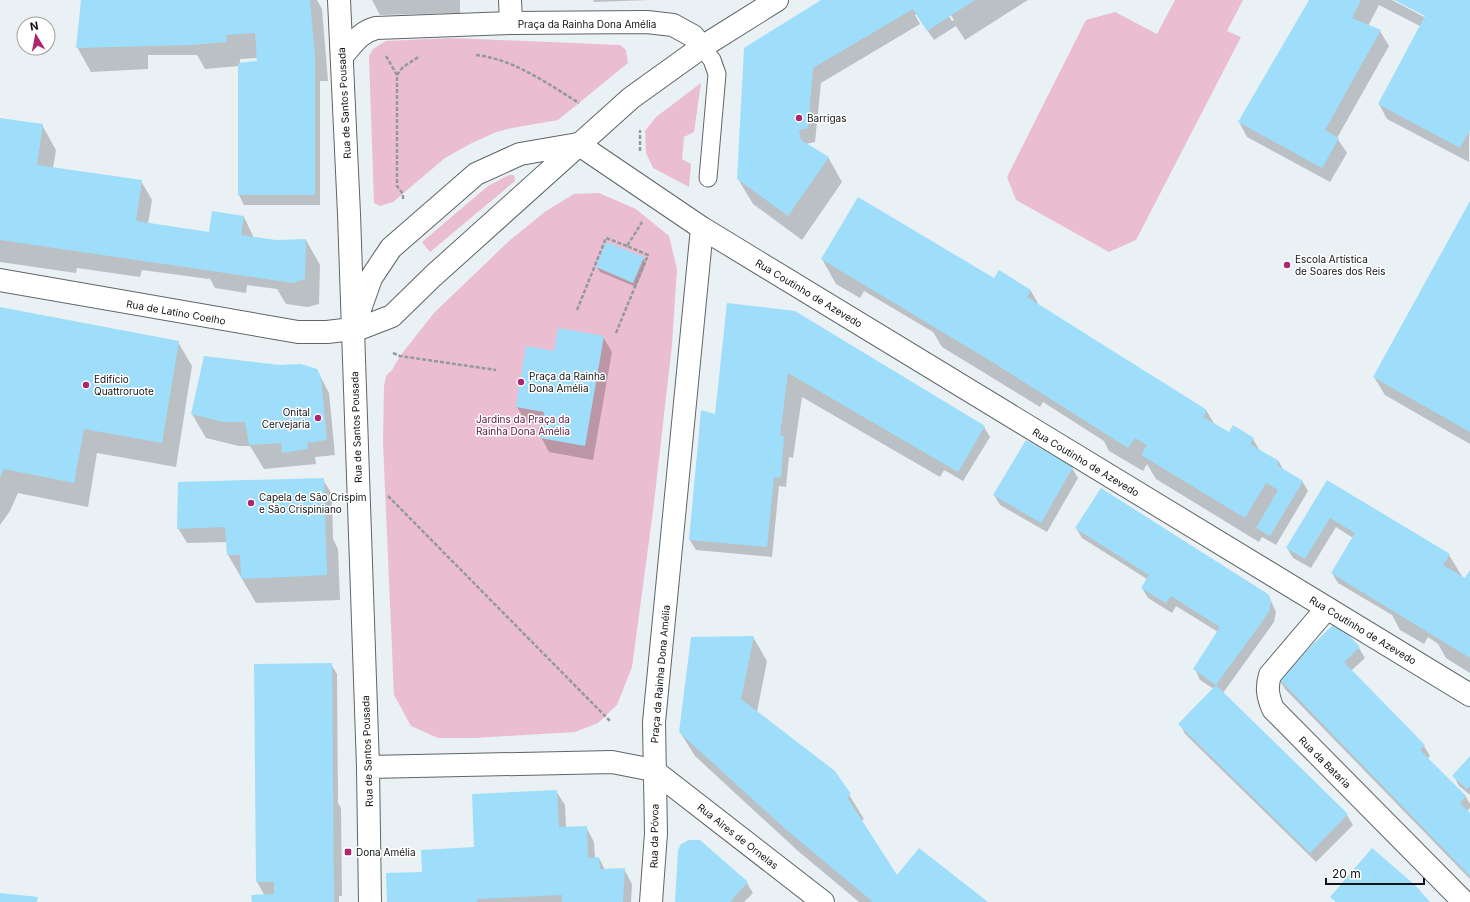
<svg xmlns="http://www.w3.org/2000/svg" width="1470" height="902" viewBox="0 0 1470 902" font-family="Inter,sans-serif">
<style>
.green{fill:#eabdd0}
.shadow{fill:#0003;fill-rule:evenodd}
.building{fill:#9fdefa}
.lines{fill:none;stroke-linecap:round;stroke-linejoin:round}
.service-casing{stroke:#5f6568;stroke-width:19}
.minor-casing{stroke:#5f6568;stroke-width:24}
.tertiary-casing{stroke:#5f6568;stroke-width:24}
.secondary-casing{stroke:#5f6568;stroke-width:24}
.path{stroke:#93999c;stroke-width:2.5;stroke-dasharray:4 2;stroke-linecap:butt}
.service{stroke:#fff;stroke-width:17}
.minor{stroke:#fff;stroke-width:22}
.tertiary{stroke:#fff;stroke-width:22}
.secondary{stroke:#fff;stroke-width:22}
.poi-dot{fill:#ab2770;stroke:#fff;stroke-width:1.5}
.labels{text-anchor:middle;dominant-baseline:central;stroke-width:3;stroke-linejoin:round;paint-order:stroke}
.street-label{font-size:10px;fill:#111315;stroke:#fff}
.poi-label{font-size:10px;fill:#111315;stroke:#fff;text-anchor:start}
.park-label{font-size:10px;fill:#5b183b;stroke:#fff}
</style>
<rect width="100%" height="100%" fill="#e9f1f4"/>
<!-- green -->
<path class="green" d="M1175,0h68l-16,31 14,6 -105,203 -27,12 -93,-52 -9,-23 79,-157 29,-8 42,22z
M452,38l168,7 6,5 2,13 -70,57 -46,8 -16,4 -26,12 -25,14 -52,44 -13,4 -6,-3 -5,-147 4,-7 13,-8z
M701,83l-7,49 -10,5 -2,22 9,5 -2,23 -36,-19 -7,-15 -1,-22 11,-14z
M509,175h5l1,6 -85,71 -8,-10 66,-56z
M599,193l37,16 33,27 8,33 -5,76 -19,166 -21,156 -15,38 -19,18 -23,9 -101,6h-36l-27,-12 -17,-31 -11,-252 1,-57 2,-10 6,-6 8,-14 34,-43 75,-72 37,-30 28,-17z"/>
<!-- shadow -->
<path class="shadow" d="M82,0h235l5,9 6,72h-8v124h-76l-5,-10v-129l-34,3 -8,-14h-49v14l-57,3 -14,-25zM258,58l1,4 -19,2v-5z
M372,0h88v13l-80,2z
M593,0h57l-56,2z
M822,0h116l14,21 2,-1 -13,-20h87l-63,40 -9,-14 -22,14 -18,-26 -1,1 5,9 -99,59 -6,59 -9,2 22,13 14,25 -40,58 -49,-36 -15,-25z
M1310,0h82l34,18v-2l-30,-16h74l-1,162 -82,-43 -8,-15 41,-78 -41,-21 -11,21 12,5 9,15 -52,92 10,15 -17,29 -83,-45 -8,-15z
M0,119l42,6 14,25 -3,18 88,13 11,19 -4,24 60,9 36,-16 10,21 22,3 30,-1 14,25 -1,39 -11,3 -22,-3 -9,-15 -30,-4 -1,8 -31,-5 -6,-11v2l-67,-9 -2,7 -63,-9 -1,5 -76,-11z
M1470,203v241l-85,-49 -11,-18z
M607,243l36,15 3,5 -10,24 -36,-15 -3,-5z
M822,259l172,21 5,-8 32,19 9,16 166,103 9,15 14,8 24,6 7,12 19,11 5,9 18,10 6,10 -32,54 -14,-8 -3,5 -103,-63 -9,-15 -4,7 -34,-20 -5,-10 -61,-39 -3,5 -98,-60 -9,-15 -69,-41 -4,7 -24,-14z
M727,304l257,123 6,10 -27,44 -19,-11 -4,7 -138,-80 -9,61 -4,-1 -3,30 -7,-1 -7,71 -76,-7 -6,-10 27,-124z
M0,308l178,34 14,24 -16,101 -79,-14 -9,54 -70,-14 -8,18 -10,14z
M603,337l9,15 -19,108 -44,-8 -8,-15 2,-12 -18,-4 -8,-14 37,-54z
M317,370l12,23 6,62 -20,2 1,7 -52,5 -14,-23h-11l-33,-8 -14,-24z
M1072,468l6,10 -31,54 -47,-27 -6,-10z
M323,480l9,14 1,45 5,10 2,51 -84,3 -28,-48 -1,-13 -40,1 -9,-15z
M1327,482l122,73 16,26 5,-8v100l-24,-15 -8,-14 -10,-7 -4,7 -24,-14 -8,-15 -54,-32 -6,-10 21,-35 -17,-11 -25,41 -18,-10 -6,-10z
M1101,489l165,104 6,10 4,9 -2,10 -51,71 124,122 6,10 -37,37 -131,-128 -5,-10 34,-35 -14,-9 -5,-11 23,-37 -42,-26 -4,7 -24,-15 -6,-10 5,-9 -65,-41 -6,-10z
M753,637l14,24 -10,51 78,60 29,47 -3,2 36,56 90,25h-128l-61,-51 -103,-95 -15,-24z
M1359,648l6,10 -14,13 73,75 6,10 -3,3 39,38 4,7v4l-3,3 3,3v65l-185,-190 -6,-10z
M331,664l6,10 1,129 3,5 1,88h-3v6h-86l12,-6 -8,-14 -1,-89z
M1470,758v37l-11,-9 -5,-10z
M556,791l9,14 1,23 20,-1 8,15 1,16h4l6,12 19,-1 8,15 -1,18h-243l35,-29 52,-25z
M747,883l6,10 -9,9h-68z"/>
<!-- building -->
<path class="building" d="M81,0h229l5,56v139h-77v-132l19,-2 -2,-28 -29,2 1,7 -37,3 -114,3z
M821,0h154l-48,31 -14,-22 -100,59 -5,60 -9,2 2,10 28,17 -41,59 -51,-37 7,-131z
M1309,0h52l-9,18 29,12 -56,100 14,8 -17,30 -84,-46z
M1394,0h76v130l-10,18 -82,-44 47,-88z
M0,118l43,6 -6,41 105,15 -6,41 73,11 3,-21 32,5 -3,19 35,5 30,-1 -1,40 -12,4 -293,-43z
M858,197l136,81 5,-8 32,20 -4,7 180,113 -4,7 26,15 4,-7 21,13 -4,6 29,17 -2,4 26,16 -33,55 -14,-8 22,-38 -12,-7 -21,35 -104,-63 6,-10 -12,-7 -7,10 -139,-88 -168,-101z
M1470,201v231l-97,-55z
M606,242l38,15 -11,26 -37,-16z
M727,303l68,8 190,115 -27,46 -170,-99 -8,62 4,1 -3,42 -7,-1 -7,70 -78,-7 12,-130 14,4z
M0,307l179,34 -17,102 -78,-14 -10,54 -70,-14 -4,9z
M558,328l46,8 -19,110 -45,-8 4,-26 -28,-5 10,-61 28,5z
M204,356l76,9 21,-1 16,5 4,8 6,63 -20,3 1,6 -26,4 -1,-10 -32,2 -4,-23h-21l-33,-8z
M1026,440l47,27 -32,56 -48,-28z
M324,478l3,97 -86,4 -1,-24h-13l-2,-28 -48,2 1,-47z
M1327,480l123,74 -7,11 22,13 5,-8v88l-139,-85 24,-40 -25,-15 -25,41 -19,-11z
M1101,488l168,107 2,6 -2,11 -53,73 -23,-16 27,-42 -49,-31 -5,7 -25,-15 8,-13 -74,-47z
M1336,622l24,25 -16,15 81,83 -5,5 46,46 -6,7 10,10v63l-192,-198z
M754,636l-13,63 94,72 16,23 -4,3 50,78 22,-27 69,54h-115l-90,-75 -104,-95 12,-95z
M332,663l2,239h-82l-1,-7 23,-1v-12h-18l-2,-218z
M1216,685l132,129 -38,39 -132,-129z
M1470,756v30l-3,3 -15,-13z
M557,790l2,37 28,-1 1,32 11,-1 1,12 25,-1 -2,34h-61v-7l-85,4v3h-90l-1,-29 36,-1 -1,-22 53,-3 -2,-53z
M689,840h11l48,42 -18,20h-55l3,-52 3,-6z
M1372,848l43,37 15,17h-94l-6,-5z
M0,893l38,4 -1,5h-37z"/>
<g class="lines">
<!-- service casing -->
<g class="service-casing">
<path id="service" d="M702,47l10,13 5,14 -9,104"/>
</g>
<!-- minor casing -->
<g class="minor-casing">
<path id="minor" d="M510,0l1,23
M342,56c11,-12 18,-24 34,-28l135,-5 136,-1 26,3 20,11 9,11
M578,144l124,84 768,467
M1327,608l-57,67c-4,13 -2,22 3,34l191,193
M651,902l5,-69 -2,-111 48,-494"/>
</g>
<!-- tertiary casing -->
<g class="tertiary-casing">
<path id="tertiary" d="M339,0l10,214 19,553 2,135
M368,767l244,-5 41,8 170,132"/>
</g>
<!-- secondary casing -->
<g class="secondary-casing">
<path id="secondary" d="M0,280l298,52h29l34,-4 31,-12 41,-40 198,-178 71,-51 75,-47
M353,329l18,-51 20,-30 85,-74 44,-20 58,-10"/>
</g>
<!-- path -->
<path class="path" d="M476,55c38,4 72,29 103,48
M386,56l11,19v111l6,8v6
M397,75l6,-8 17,-11
M640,151v-21
M577,310l29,-72 21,8
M616,333l32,-78 -21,-9 15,-24
M393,353l7,3 96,14
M388,496l222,225"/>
<!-- service -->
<use href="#service" class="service"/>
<!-- minor -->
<use href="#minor" class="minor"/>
<!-- tertiary -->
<use href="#tertiary" class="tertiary"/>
<!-- secondary -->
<use href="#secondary" class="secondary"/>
</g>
<!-- markers -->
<g class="poi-dot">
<circle cx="799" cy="118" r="4"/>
<circle cx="1287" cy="265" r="4"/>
<circle cx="521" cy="382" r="4"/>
<circle cx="86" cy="385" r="4"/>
<circle cx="318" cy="418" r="4"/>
<circle cx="251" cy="503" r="4"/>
<rect x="344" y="848" width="8" height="8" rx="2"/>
</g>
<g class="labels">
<!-- street labels -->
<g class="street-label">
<text x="587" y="24">Praça da Rainha Dona Amélia</text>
<text transform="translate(344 103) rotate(-93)">Rua de Santos Pousada</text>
<text transform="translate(809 293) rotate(31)">Rua Coutinho de Azevedo</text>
<text transform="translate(176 312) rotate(10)">Rua de Latino Coelho</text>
<text transform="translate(356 427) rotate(-92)">Rua de Santos Pousada</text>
<text transform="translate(1086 462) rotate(31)">Rua Coutinho de Azevedo</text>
<text transform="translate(1363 630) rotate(31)">Rua Coutinho de Azevedo</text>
<text transform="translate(660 674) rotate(-85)">Praça da Rainha Dona Amélia</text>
<text transform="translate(367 751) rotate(-92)">Rua de Santos Pousada</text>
<text transform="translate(1325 762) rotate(45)">Rua da Bataria</text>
<text transform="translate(654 836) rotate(-89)">Rua da Póvoa</text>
<text transform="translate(738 836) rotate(38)">Rua Aires de Ornelas</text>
</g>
<!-- poi labels -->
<g class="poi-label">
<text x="807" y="118">Barrigas</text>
<text x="1295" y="259">Escola Artística<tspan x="1295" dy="12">de Soares dos Reis</tspan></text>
<text x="529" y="376">Praça da Rainha<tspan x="529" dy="12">Dona Amélia</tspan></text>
<text x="94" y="379">Edifício<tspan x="94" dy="12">Quattroruote</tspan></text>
<text x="310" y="412" text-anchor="end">Onital<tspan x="310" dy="12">Cervejaria</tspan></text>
<text x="259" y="497">Capela de São Crispim<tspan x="259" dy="12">e São Crispiniano</tspan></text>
<text x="356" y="852">Dona Amélia</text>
</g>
<!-- park labels -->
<g class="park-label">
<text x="523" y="419">Jardins da Praça da<tspan x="523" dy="12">Rainha Dona Amélia</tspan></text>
</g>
</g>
<!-- north arrow -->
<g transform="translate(36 36) rotate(350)"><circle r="19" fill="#ffffff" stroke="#a0a1a1"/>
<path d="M0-3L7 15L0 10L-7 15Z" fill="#ab2770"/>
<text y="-6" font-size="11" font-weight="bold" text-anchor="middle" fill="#111315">N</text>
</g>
<!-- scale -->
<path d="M1326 878v6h98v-6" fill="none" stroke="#111315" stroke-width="2"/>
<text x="1332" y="878" font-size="12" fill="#111315" stroke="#ffffff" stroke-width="3" paint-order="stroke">20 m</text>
</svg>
